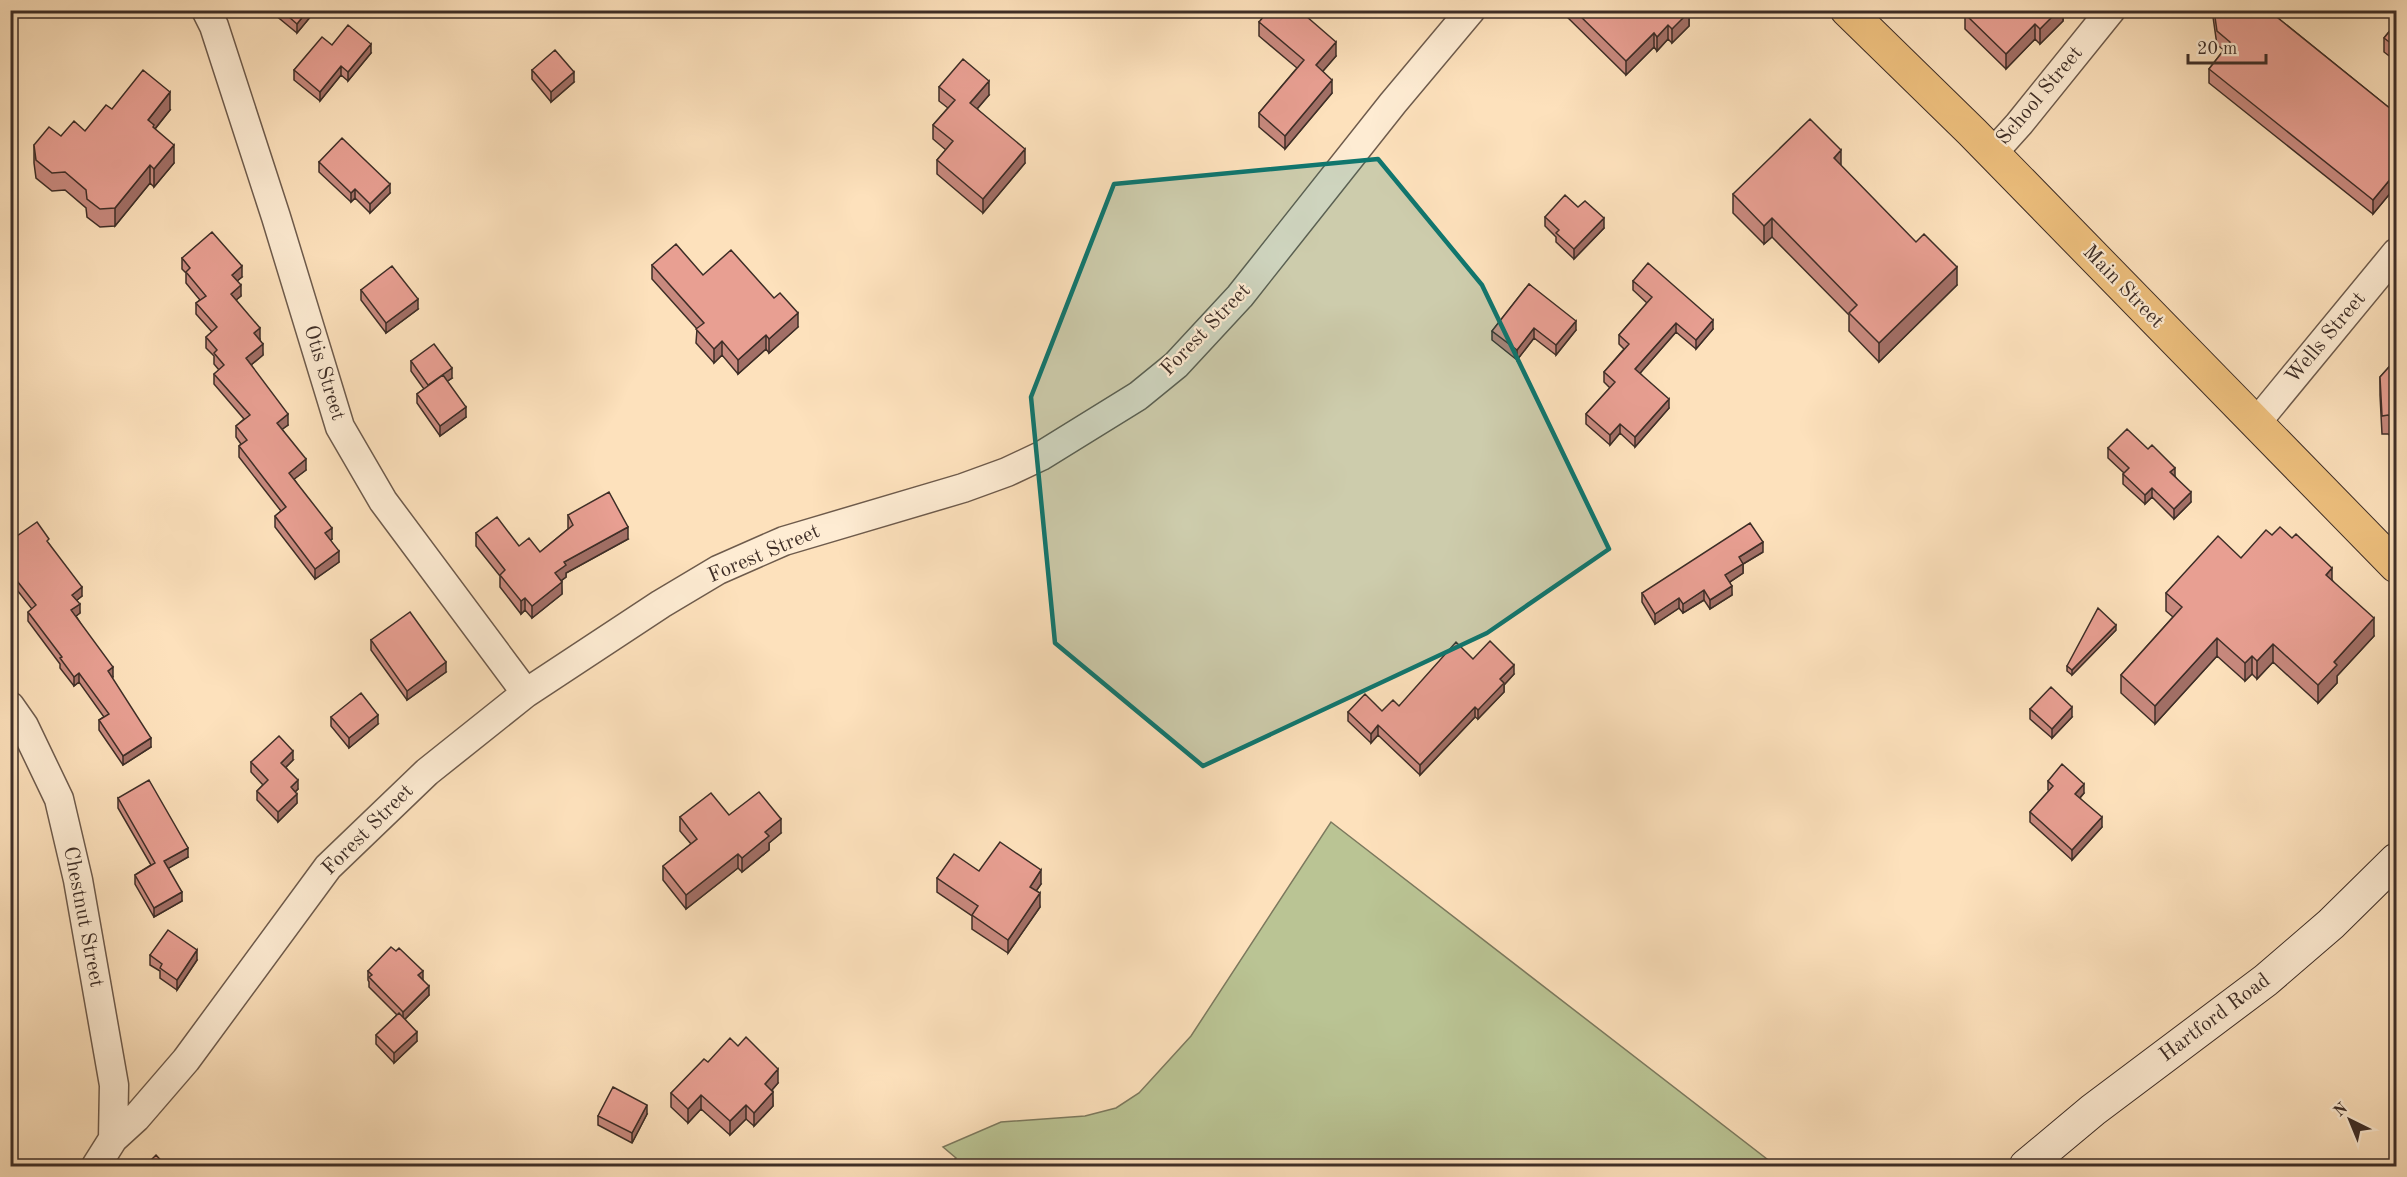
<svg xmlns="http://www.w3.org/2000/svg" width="2407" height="1177" viewBox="0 0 2407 1177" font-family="'Old Standard TT',serif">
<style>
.green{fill:#bac494;stroke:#7c795e;stroke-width:1.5}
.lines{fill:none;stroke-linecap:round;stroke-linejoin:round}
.minor-casing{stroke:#6e5b4c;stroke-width:31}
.secondary-casing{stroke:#3e2e27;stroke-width:35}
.primary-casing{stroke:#3e2e27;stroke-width:35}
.minor{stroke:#feecd3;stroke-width:28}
.secondary{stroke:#feecd3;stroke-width:33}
.primary{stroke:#eec07e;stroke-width:33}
.wall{fill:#c8897e;stroke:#3e2e27;stroke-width:1.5}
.shaded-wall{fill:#a26f66;stroke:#3e2e27;stroke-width:1.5}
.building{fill:#e89f92;stroke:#3e2e27;stroke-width:1.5}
.marked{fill:#0f766e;fill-opacity:0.2;stroke:#0f766e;stroke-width:4.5;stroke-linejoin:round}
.labels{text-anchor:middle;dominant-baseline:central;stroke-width:4.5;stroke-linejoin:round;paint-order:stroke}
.street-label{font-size:21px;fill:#3e2e27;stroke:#feecd3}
</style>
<rect width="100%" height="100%" fill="#fde1bc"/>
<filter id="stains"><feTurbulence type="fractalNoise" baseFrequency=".00333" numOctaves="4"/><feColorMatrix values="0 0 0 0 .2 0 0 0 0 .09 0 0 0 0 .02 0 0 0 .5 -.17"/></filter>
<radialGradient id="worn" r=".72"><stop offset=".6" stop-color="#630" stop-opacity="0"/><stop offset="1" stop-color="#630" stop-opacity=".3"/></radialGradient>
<!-- green -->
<path class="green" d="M1331,822l445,344h-829l9,-8 -13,-11 58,-25 84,-6 31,-8 23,-15 52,-57z"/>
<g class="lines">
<!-- minor casing -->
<g class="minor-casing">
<path id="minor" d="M206,10l8,16 62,191 64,210 43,74 143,192
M1992,154l27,-30 92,-114
M2256,423l140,-170
M10,706l14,20 35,73 19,81 36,205 -1,54
M96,1166l17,-27 23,-21 50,-58 142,-193 99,-95 99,-79 135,-89 57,-34 66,-29 179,-53 44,-16 34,-16 97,-60 38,-31 64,-69 153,-193 78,-93"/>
</g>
<!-- secondary casing -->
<g class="secondary-casing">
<path id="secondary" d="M2026,1166l67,-56 173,-130 65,-56 65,-64"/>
</g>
<!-- primary casing -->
<g class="primary-casing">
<path id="primary" d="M1847,10l125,122 424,434"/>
</g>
<!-- minor -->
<use href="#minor" class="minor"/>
<!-- secondary -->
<use href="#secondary" class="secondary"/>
<!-- primary -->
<use href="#primary" class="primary"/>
</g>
<!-- wall -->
<path class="wall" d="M269,10h47l-19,23z
M1560,10h135v2l-6,6v8l-17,17 -4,-4 -11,12 -3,-4 -28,28z
M2063,10v11l-23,23 -5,-5 -29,30 -41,-40v-15z
M2212,10h56l129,104v71l-24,29 -164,-131v-14l15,-19 -7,-5z
M1259,22l77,34 -13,15 9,22 -47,56 -26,-22v-14l38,-45 -38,-32z
M2397,22v40l-13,-10v-14z
M332,45l39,8 -23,28 -7,-6 -21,26 -26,-21v-10z
M532,70l42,12 -23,20 -19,-23z
M939,87l50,8 -12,14 48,54 -42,50 -46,-39v-14l9,-10 -13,-11v-14l15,-17 -9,-7z
M112,109l58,1 -15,19 19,34 -20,24 -4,-4 -35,43 -15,1 -13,-10 -1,-9 -21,-18 -13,1 -16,-13 -2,-15v-18l27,-9 24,-5z
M319,162l71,31 -20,20 -15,-15 -4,4 -32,-30z
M1841,166l116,119 -78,77 -30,-31v-16l-77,-78 -8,7 -31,-31v-19z
M1578,207l26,21 -30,31 -18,-17v-5l-11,-11v-9z
M182,258l60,19 -5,4 4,15 -5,4 24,39 3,16 -12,10 37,60 -6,4 24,41 -12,9 38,60 -2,1 9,22 -24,17 -40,-52v-11l6,-5 -42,-54v-11l2,-2 -5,-7v-11l8,-7 -30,-35v-10l5,-4 -5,-6v-8l-8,-8v-11l6,-5 -16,-18v-11l4,-3 -14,-17v-10l-4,-4z
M652,265l51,10 95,52 -29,26 -3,-4 -28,25 -16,-19 -8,8 -18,-20 1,-14 -45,-50z
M1633,281l80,48 -17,20 -20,-17 -36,41 29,35 -34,39 -15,-14 -10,12 -24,-21v-10l24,-26 -6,-6v-10l20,-23 -5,-5v-9l28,-32 -14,-13z
M1529,284l47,46 -20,25 -22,-17 -17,22 -25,-20v-9z
M361,290l57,19 -32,24 -25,-33z
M2397,358v83l-9,-7h-6l-2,-39v-18z
M411,361l41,17 -5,3 19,36 -26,19 -23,-33v-9l7,-5 -13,-18z
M2108,448l67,28 16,26 -17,17 -22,-22 -7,7 -22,-20v-10l1,-1 -16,-15z
M568,515l60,24 -62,34v4l-5,4 1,13 -30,24 -7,-8 -4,4 -21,-27v-11l-24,-30v-13l64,19 28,-23z
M10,533l4,5 35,6 33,52 -5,4 3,13 -4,3 37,61 -1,1 39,69 -28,18 -24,-35v-10l5,-3 -25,-35 -5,4 -14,-18v-4l-32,-43v-9l4,-3 -22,-28z
M2272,535l60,45 42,56 -37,40v7l-19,20 -45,-41 -16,17 -5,-5 -7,7 -28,-25 -62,68 -34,-31v-18l52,-58 -7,-6v-18l75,-35z
M1763,552l-20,12v9l-13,9 2,13 -22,14 -6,-9 -21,13 -4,-5 -24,16 -13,-22v-9z
M2116,630l-44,45 -5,-4v-5z
M371,640l75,32 -39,28 -36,-50z
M1473,659l41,15 -10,11v7l-26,27 -3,-2 -55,58 -42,-40 -7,8 -23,-22v-9l34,-1 17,-5z
M2030,709l42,8 -20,21 -22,-19z
M331,717l47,7 -29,24 -18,-22z
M293,760l-7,7 12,22 -3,3 2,11 -19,19 -21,-22v-9l6,-6 -12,-13v-10z
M2048,781l36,12 -4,5 22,29 -30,33 -42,-38v-10l19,-21 -1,-1z
M118,798l70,59 -20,11 14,33 -28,16 -19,-33v-9l16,-10 -33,-57z
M729,815l52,18 -12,10v7l-27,22 -4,-4 -52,41 -23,-29v-14l28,-22 -11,-13v-14z
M979,871l62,13 -5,7 4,16 -32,46 -36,-24v-13l-35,-24v-14z
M150,955l47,5 -20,30 -17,-12v-7l-10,-6z
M368,971l55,9 6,15 -24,24 12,22 -23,22 -18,-19v-9l21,-20 -28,-28v-5l-1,-2z
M708,1062l70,21 -6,7 1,16 -19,20 -8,-7 -16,16 -29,-26 -13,14 -17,-16v-14z
M647,1114l-15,29 -34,-18v-9z
M2397,1151v16h-5v-11z"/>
<!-- shaded-wall -->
<path class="shaded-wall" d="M308,10h8l-19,23v-9z
M1685,10h10v2l-6,6v8l-17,17v-14z
M2056,10h7v11l-23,23v-15z
M2035,24v15l-29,30v-15z
M1668,25v14l-11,12v-14z
M1654,33v14l-28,28v-14z
M1336,42v14l-20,23v-14z
M371,44v9l-23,28v-9z
M341,66v9l-21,26v-9z
M574,72v10l-23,20v-10z
M1332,80v13l-47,56v-13z
M989,81v14l-19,22v-14z
M170,92v18l-16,20 -6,-10z
M174,145v18l-20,24v-18z
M1025,149v14l-42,50v-14z
M1841,150v18l-7,-10z
M150,165v18l-35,43v-18z
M2397,171v14l-24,29v-14z
M390,184v9l-20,20v-9z
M355,189v9l-4,4v-9z
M1604,218v10l-30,31v-10z
M1772,218v19l-8,7v-18z
M242,266v11l-10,8v-10z
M1957,267v18l-78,77v-19z
M241,285v11l-10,8v-10z
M418,299v10l-32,24v-10z
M798,313v14l-29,26v-14z
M1713,320v9l-17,20v-9z
M1576,321v9l-20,25v-10z
M1676,323v9l-41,47v-10z
M260,328v11l-6,5v-11z
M1534,328v10l-17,22v-10z
M766,335v14l-28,25v-14z
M722,341v14l-8,8v-14z
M263,344v11l-17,14v-11z
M452,368v10l-24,16v-9z
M1669,399v9l-34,39v-10z
M466,407v10l-26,19v-10z
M288,414v11l-11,8v-10z
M1620,424v9l-10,12v-10z
M306,459v11l-17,13v-10z
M2175,468v9l-5,-5z
M2152,488v9l-7,7v-9z
M2191,492v10l-17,17v-10z
M628,527v12l-62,34v4l-11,8v-12l9,-11z
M332,528v11l-7,5v-11z
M1763,542v10l-20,12v9l-18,12v-10l14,-18z
M339,551v11l-24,17v-10z
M2332,568v18l-6,-11z
M562,582v12l-30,24v-12z
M1732,586v9l-22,14v-9z
M82,587v9l-10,8v-9z
M1704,590v10l-21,13v-9z
M525,598v12l-4,4v-13z
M1679,598v10l-24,16v-10z
M80,604v9l-9,7v-10z
M2374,618v18l-37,40v7l-19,20v-18l16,-23z
M2116,625v5l-44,45v-5z
M2217,638v18l-62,68v-18z
M2273,644v18l-16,17v-18z
M2252,656v18l-7,7v-18z
M446,662v10l-39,28v-9z
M1514,665v9l-10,11v7l-26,27v-9l22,-31z
M113,667v10l-5,4v-10z
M79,673v9l-5,4v-9z
M1475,707v10l-55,58v-10z
M2072,707v10l-20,21v-9z
M378,715v9l-29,24v-10z
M1378,725v10l-7,8v-9z
M151,738v9l-28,18v-9z
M293,751v9l-12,12v-9z
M298,780v9l-7,7v-9z
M2084,784v9l-9,10v-9z
M297,794v9l-19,19v-10z
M2102,817v10l-30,33v-10z
M781,819v14l-12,10v7l-27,22v-14l23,-26z
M188,848v9l-24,14v-10z
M738,854v14l-52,41v-14z
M1041,870v14l-11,16v-13z
M182,892v9l-28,16v-9z
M1040,893v14l-32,46v-13z
M197,950v10l-20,30v-10z
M423,971v10l-5,-6z
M429,986v9l-26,26v-9z
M417,1032v9l-23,22v-10z
M778,1069v14l-13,15v-14z
M773,1092v14l-19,20v-13z
M701,1095v14l-13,14v-14z
M647,1105v9l-15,29v-10z
M746,1105v14l-16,16v-14z"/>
<!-- building -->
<path class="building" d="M281,10h27l-11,14z
M1269,10h30l37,32 -20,23 16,15 -47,56 -26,-23 45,-53 -45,-38z
M1574,10h114l1,2 -17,17 -4,-4 -11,12 -3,-4 -28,28z
M1969,10h90l-19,19 -5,-5 -29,30 -41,-40z
M2214,10h54l129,104v57l-24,29 -164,-131 21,-27 -13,-11z
M2397,22v26l-13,-10z
M348,25l23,19 -23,28 -7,-6 -21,26 -26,-22 28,-33 10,8z
M555,50l19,22 -23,20 -19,-22z
M963,59l26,22 -19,22 55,46 -42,50 -46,-39 16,-19 -20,-16 22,-25 -16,-13z
M143,70l27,22 -22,28 6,5 -1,2 21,18 -20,24 -4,-4 -35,43 -15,1 -13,-10 -1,-9 -21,-18 -13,1 -16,-13 -2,-15 15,-18 12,9 13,-15 11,10 21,-26 6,4z
M1810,119l31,31 -7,8 82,84 8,-8 33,33 -78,76 -30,-30 8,-8 -85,-87 -8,8 -31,-32z
M342,138l48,46 -20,20 -15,-15 -4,4 -32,-31z
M1565,195l13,12 7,-6 19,17 -30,31 -18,-16 3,-3 -14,-13z
M212,232l30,34 -10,9 9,10 -10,9 29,34 -6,5 9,11 -17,14 42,56 -11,9 29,36 -17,14 43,55 -7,5 14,18 -24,18 -40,-53 11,-9 -47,-61 8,-6 -11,-14 14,-11 -36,-41 10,-9 -10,-12 3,-3 -11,-13 11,-10 -21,-24 10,-7 -20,-24 4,-4 -8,-10z
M676,244l27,31 28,-25 43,48 6,-5 18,20 -29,26 -3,-4 -28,25 -16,-19 -8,8 -18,-20 8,-6 -52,-58z
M1648,263l65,57 -17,20 -20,-17 -41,46 34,30 -34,38 -15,-13 -10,11 -24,-21 29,-32 -11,-10 25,-28 -10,-9 33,-38 -19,-16z
M392,266l26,33 -32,24 -25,-33z
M1529,284l47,37 -20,24 -22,-17 -17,22 -25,-19z
M434,344l18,24 -24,17 -17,-24z
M2397,358v64l-9,-7 -6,1 -2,-39z
M443,375l23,32 -26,19 -23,-32z
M2127,429l21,20 4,-4 23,23 -5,4 21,20 -17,17 -22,-21 -7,7 -22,-21 6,-6 -21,-20z
M609,492l19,35 -64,35 2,3 -11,8 7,9 -30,24 -7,-8 -4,3 -21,-26 5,-5 -29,-37 21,-16 22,29 10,-8 11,14 33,-27 -5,-10z
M37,522l12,17 -2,2 35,46 -10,8 8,9 -9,6 42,57 -5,4 43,67 -28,18 -24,-36 10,-6 -30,-41 -5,4 -14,-19 2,-1 -34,-45 8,-7 -26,-33v-39l4,5z
M1750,523l13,19 -24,15 4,7 -18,11 7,11 -22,14 -6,-10 -21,14 -4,-6 -24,16 -13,-21z
M2280,527l12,11 4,-4 36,34 -6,7 48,43 -40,44 3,3 -19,20 -45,-41 -16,17 -5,-5 -7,7 -28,-25 -62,68 -34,-31 61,-68 -16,-14 52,-57 23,22 25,-28 6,5z
M2098,608l18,17 -44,45 -5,-4z
M410,612l36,50 -39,29 -36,-51z
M1490,641l24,24 -14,14 4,4 -26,27 -3,-3 -55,58 -42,-40 -7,9 -23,-22 17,-18 17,17 11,-11 6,6 57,-64 17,17z
M2051,687l21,20 -20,22 -22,-20z
M361,693l17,22 -29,23 -18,-21z
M279,736l14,15 -12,12 17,17 -7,7 6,7 -19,18 -21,-21 11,-11 -17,-18z
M2062,764l22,20 -9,10 27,23 -30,33 -42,-38 23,-26 -5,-5z
M149,780l39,68 -24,13 18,31 -28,16 -19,-33 20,-12 -37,-65z
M759,792l22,27 -16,13 4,4 -27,22 -4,-4 -52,41 -23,-29 34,-27 -17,-22 31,-24 18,22z
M1000,842l41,28 -11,17 10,6 -32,47 -36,-25 6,-9 -41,-28 17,-24 25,17z
M168,930l29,20 -20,30 -17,-12 2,-4 -12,-9z
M391,947l5,4 3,-3 24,23 -5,4 11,11 -26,26 -34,-35 3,-2 -4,-4z
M399,1013l18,19 -23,21 -18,-18z
M746,1037l32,32 -13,15 8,8 -19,21 -8,-8 -16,16 -29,-26 -13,14 -17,-16 33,-34 4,3 22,-24 8,8z
M613,1087l34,18 -15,28 -34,-17z
M2397,1151v9l-5,-4z
M156,1155l11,12h-23z
M266,1161l5,6h-10z"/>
<!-- marked area -->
<path class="marked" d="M1378,159l104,126 127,264 -122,84 -284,133 -148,-123 -24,-246 83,-213z"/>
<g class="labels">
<!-- street labels -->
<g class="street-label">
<text transform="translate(2040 96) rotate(-50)">School Street</text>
<text transform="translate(2123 287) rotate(46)">Main Street</text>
<text transform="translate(1206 330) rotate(-46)">Forest Street</text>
<text transform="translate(2326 338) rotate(-50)">Wells Street</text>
<text transform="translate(324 373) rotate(73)">Otis Street</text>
<text transform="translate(764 554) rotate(-23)">Forest Street</text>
<text transform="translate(368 830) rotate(-45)">Forest Street</text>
<text transform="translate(83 917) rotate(79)">Chestnut Street</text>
<text transform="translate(2215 1018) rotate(-37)">Hartford Road</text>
</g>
</g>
<!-- margin -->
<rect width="2407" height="1177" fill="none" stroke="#fde1bc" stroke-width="36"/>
<rect x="12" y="12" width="2383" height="1153" fill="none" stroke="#3e2e27" stroke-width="3"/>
<rect x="18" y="18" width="2371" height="1141" fill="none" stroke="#3e2e27" stroke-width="1.5"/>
<!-- north arrow -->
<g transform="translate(2350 1120) rotate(317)" stroke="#feecd3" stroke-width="4.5" paint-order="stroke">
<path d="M0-4.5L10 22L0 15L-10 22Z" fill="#3e2e27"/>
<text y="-9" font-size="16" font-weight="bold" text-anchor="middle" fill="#3e2e27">N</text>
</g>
<!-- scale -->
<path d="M2188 54v9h78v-9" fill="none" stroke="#3e2e27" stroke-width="3"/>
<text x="2197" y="54" font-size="18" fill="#3e2e27" stroke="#feecd3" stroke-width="4.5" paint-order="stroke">20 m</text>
<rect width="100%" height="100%" filter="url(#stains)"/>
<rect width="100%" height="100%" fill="url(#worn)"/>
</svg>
